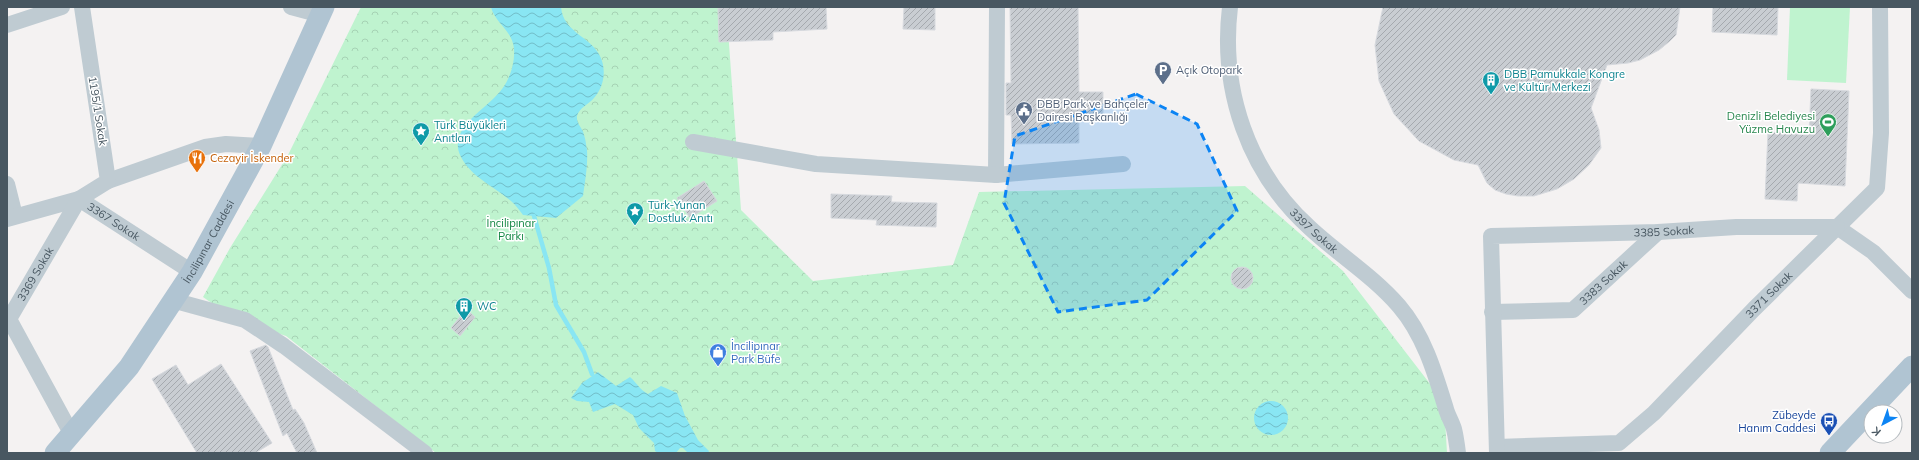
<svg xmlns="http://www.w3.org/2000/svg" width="1919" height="460" viewBox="0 0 1919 460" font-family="Mulish,sans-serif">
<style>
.forest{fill:url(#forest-crowns)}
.pitch{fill:#bff3cf}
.water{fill:url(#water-waves)}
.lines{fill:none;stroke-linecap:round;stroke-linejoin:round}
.stream{stroke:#89e6f3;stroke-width:4.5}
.building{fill:url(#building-hatch);stroke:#d6d9de}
.minor{stroke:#bfcbd2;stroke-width:16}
.major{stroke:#b0c4d2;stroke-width:21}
.marked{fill:#0c84f4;fill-opacity:0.2;stroke:#0c84f4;stroke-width:3;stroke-dasharray:8 5;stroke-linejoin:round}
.labels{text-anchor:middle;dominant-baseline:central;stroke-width:3;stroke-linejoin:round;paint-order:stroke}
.service-label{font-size:11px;fill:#4e5e75;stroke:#fff;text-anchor:start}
.culture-label{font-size:11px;fill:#0d838f;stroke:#fff;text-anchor:start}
.street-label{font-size:11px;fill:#485761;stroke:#fff}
.leisure-label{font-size:11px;fill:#27864d;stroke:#fff;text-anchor:end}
.food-label{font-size:11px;fill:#c56008;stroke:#fff;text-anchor:start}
.park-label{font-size:11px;fill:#108541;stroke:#fff}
.shop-label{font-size:11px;fill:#366cbe;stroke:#fff;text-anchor:start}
.transit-label{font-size:11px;fill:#164399;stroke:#fff;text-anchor:end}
</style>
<defs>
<pattern id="forest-crowns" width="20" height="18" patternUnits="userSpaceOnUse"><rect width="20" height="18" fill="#bff3cf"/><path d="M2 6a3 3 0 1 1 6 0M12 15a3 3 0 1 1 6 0" fill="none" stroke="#a6d2b4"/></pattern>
<pattern id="water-waves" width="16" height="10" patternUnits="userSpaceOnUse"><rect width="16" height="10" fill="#89e6f3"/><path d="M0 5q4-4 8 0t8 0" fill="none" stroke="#72bdc8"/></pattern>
<pattern id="building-hatch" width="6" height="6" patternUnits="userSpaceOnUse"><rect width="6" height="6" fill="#c9cdd2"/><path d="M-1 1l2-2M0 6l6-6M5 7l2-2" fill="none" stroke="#a5a9ae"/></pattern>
</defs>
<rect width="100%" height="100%" fill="#f4f2f2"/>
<!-- forest -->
<path class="forest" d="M361,7h369l-3,9 14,194 72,71 140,-16 26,-73 266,-6 98,85 101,131 3,51h-1011l-150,-117 -53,-18 -30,-21 27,-49 58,-93z"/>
<!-- pitch -->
<path class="pitch" d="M1790,7h60l-4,76 -59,-3z"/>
<!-- water -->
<path class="water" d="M491,7h70c2,27 34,30 41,54 4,13 1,27 -8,37 -5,6 -15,10 -17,18 -1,8 6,12 7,19 2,5 2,11 3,15 1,15 -2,32 -4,46l-27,22 -33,-3c-4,-5 -7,-10 -12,-14 -16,-14 -40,-24 -50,-44 -15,-29 27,-48 41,-68 8,-10 13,-27 12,-40 -1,-18 -19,-26 -23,-42z
M598,372l18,14 14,-9c7,6 10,13 18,17l13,-8 16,7 8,23 13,24 11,11 -1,2h-20l-5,-5h-3l-4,5h-18l-3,-2 -1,-8 -15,-15 -6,-13 -18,-11 -22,8 -4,-10 -12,-1 -6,-3 11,-15z
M1254 418a17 17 0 1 1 34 0a17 17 0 1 1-34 0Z"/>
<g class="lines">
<!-- stream -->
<path class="stream" d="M534,216l15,52 7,37 28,47 8,22"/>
</g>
<!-- building -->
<path class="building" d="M746,7h80l1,22 -54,3v8l-54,2 -1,-34z
M904,7h31v23l-32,-1z
M1010,7h68l1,85h24v26l-24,1v24l-67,1 -1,-29h-5v-32h5z
M1383,7h297l-4,28 -6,6 -11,9 -19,10 -12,3 -21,2 -16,43 8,22 2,18 -12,17 -15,14 -17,10 -23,7h-16l-12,-2 -11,-4 -8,-7 -9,-18 -24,-5 -35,-19 -25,-27 -15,-33 -4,-36z
M1713,7h65l-1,28 -65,-3z
M1811,89l38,2 -4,95 -47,-3 -1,18 -32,-2 3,-67 41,3z
M704,181l13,20 -27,17 -13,-20z
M831,194l61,2 -1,6 46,1 -1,24 -60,-2 1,-5 -46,-2z
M1231 278a11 11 0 1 1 22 0a11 11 0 1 1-22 0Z
M466,309l9,8 -15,19 -9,-8z
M266,345l2,2 25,63 2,-1 9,14 13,30h-20l-10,-20 -4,3 -33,-85z
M221,364l51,79 -17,10h-58l-45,-74 24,-14 12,20z"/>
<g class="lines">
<!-- minor -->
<g class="minor">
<path d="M291,7l30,8"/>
<path d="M997,7l-1,168 127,-11"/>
<path id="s1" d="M1230,7c-10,83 18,165 80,221 29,27 63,48 89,78 25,29 36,67 47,103 2,7 6,13 8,20 2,8 3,16 4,24"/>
<path d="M7,25l55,-18"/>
<path d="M693,142l123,22 180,11"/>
<path d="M108,181l97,-34 21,-3 35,2"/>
<path d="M7,184l8,32"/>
<path id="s2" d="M7,219l72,-20 113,73"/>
<path d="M1837,227l36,25 39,39"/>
<path d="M172,300l73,20 39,26 141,107"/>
<path id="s3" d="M1492,312l81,-2 85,-78"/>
<path id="s4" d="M71,433l-62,-114 70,-120 29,-18 -26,-174"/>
<path id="s5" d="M1497,447l122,-4 35,-30 100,-104 123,-121 4,-55 -1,-126"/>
<path id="s6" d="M1497,453l-6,-217 167,-4 78,-5h101"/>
</g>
<!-- major -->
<g class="major">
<path id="s7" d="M55,453l74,-86 63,-95 69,-126 63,-139"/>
<path d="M1830,453l82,-87"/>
</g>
</g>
<!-- marked area -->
<path class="marked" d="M1136,94l61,30 40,87 -90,89 -89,12 -54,-109 11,-67z"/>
<!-- icons -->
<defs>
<g id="parking-pin" transform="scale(0.9)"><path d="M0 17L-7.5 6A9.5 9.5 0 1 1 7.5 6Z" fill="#5c6f8a" stroke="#fff"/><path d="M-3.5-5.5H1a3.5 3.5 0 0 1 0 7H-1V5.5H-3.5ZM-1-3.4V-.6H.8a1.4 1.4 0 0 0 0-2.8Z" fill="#fff"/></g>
<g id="building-pin" transform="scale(0.9)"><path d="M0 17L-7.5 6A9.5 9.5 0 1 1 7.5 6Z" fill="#0f9aa8" stroke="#fff"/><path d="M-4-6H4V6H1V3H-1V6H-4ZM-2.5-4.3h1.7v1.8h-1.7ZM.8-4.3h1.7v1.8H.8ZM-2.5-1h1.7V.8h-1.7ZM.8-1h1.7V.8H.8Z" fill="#fff"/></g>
<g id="civic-pin" transform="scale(0.9)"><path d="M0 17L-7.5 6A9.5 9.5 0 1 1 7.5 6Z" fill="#5c6f8a" stroke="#fff"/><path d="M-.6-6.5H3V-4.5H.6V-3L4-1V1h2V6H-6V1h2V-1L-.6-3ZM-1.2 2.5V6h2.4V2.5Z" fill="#fff"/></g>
<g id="stadium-pin" transform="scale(0.9)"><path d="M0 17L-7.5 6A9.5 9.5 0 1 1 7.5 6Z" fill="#2e9e5b" stroke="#fff"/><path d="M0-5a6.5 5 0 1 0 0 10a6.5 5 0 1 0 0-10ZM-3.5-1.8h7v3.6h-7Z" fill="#fff"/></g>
<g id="sight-pin" transform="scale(0.9)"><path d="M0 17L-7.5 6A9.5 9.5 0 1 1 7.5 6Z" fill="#0f9aa8" stroke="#fff"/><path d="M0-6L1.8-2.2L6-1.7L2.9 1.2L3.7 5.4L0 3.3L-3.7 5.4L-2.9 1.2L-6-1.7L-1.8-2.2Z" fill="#fff"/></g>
<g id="restaurant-pin" transform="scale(0.9)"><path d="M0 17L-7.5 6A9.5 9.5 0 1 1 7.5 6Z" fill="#e8710a" stroke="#fff"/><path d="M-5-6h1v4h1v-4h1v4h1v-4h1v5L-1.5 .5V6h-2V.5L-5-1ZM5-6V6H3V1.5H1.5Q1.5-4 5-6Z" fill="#fff"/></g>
<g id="shop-pin" transform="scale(0.9)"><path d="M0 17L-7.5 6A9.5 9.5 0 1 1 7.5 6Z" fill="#3f7fe0" stroke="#fff"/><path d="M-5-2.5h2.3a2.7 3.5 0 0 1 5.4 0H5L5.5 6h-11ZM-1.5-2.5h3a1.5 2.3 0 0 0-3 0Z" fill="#fff"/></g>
<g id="bus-pin" transform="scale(0.9)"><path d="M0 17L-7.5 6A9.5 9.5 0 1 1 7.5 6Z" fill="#1a4fb4" stroke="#fff"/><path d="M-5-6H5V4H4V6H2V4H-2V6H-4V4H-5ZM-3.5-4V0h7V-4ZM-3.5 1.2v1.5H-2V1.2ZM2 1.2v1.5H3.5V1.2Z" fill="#fff"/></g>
</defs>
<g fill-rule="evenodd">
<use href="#parking-pin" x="1163" y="70"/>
<use href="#building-pin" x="1491" y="80"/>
<use href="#civic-pin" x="1024" y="110"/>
<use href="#stadium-pin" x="1828" y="122"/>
<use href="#sight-pin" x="421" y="131"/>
<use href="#restaurant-pin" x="197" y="158"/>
<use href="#sight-pin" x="635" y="211"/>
<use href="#building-pin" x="464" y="306"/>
<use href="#shop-pin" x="718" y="352"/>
<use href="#bus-pin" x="1829" y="421"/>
</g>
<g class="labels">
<!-- service labels -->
<g class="service-label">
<text x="1176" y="70">Açık Otopark</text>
<text x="1037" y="104">DBB Park ve Bahçeler<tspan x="1037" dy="13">Dairesi Başkanlığı</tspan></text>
</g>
<!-- culture labels -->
<g class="culture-label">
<text x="1504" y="74">DBB Pamukkale Kongre<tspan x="1504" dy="13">ve Kültür Merkezi</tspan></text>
<text x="434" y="125">Türk Büyükleri<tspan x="434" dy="13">Anıtları</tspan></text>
<text x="648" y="205">Türk-Yunan<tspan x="648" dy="13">Dostluk Anıtı</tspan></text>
<text x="477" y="306">WC</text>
</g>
<!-- street labels -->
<g class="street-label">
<text transform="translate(98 111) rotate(81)">1195/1 Sokak</text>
<text stroke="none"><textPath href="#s2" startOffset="116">3367 Sokak</textPath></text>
<text stroke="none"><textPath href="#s1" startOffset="249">3397 Sokak</textPath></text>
<text stroke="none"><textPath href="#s6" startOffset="390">3385 Sokak</textPath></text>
<text stroke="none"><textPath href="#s7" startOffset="262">İncilipınar Caddesi</textPath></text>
<text stroke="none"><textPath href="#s4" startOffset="182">3369 Sokak</textPath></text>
<text stroke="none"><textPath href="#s3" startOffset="122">3383 Sokak</textPath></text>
<text stroke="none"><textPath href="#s5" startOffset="333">3371 Sokak</textPath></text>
</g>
<!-- leisure labels -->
<g class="leisure-label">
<text x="1815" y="116">Denizli Belediyesi<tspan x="1815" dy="13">Yüzme Havuzu</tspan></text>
</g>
<!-- food labels -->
<g class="food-label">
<text x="210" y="158">Cezayir İskender</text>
</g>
<!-- park labels -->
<g class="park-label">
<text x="511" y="223">İncilipınar<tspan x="511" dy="13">Parkı</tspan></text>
</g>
<!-- shop labels -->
<g class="shop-label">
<text x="731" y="346">İncilipınar<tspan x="731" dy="13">Park Büfe</tspan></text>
</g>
<!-- transit labels -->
<g class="transit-label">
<text x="1816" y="415">Zübeyde<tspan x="1816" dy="13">Hanım Caddesi</tspan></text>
</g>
</g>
<!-- border -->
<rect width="1919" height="460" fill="none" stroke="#485761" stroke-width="16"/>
<!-- north arrow -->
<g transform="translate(1883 424) rotate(221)"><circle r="19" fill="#ffffff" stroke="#b6bcc0"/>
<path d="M0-3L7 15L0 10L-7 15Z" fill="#0c84f4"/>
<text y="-6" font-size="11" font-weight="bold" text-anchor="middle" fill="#485761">K</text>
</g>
</svg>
